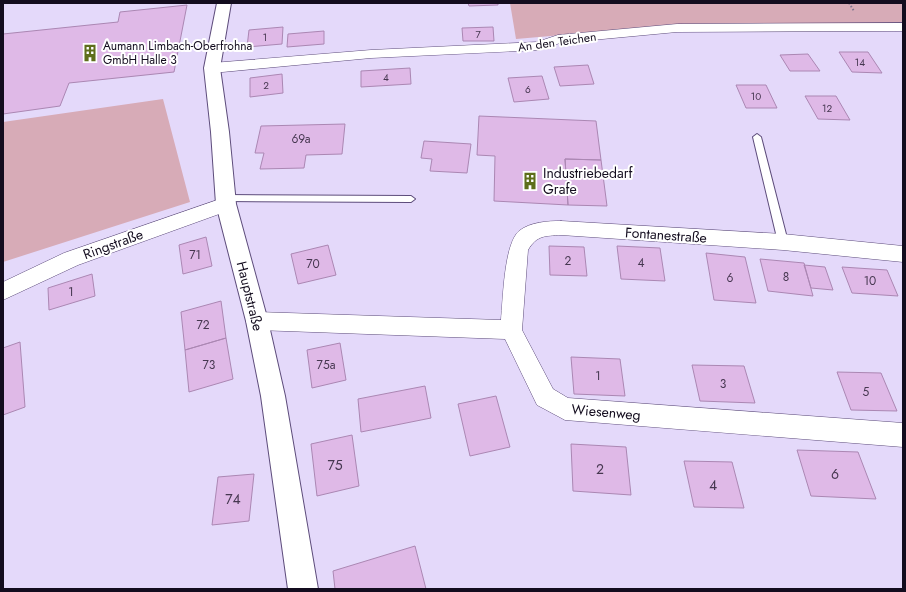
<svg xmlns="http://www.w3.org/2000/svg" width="906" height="592" viewBox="0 0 906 592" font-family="Jost,sans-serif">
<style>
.green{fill:#d7abb7}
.building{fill:#dfb9e7;stroke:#ab87b3}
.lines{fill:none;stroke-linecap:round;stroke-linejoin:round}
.service-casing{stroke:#5d4c7b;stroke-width:2}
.minor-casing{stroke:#5d4c7b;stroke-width:1}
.tertiary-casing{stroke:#5d4c7b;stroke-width:2}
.path{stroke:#7f768f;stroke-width:2;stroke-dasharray:1.5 2;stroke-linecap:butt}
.service{fill:#fff;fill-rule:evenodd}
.minor{fill:#fff;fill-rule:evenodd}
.tertiary{fill:#fff;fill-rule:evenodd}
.labels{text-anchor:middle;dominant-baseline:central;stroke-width:4;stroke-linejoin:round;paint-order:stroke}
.far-number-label{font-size:10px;fill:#463750}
.far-street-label{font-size:12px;fill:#130c1e;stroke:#fff}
.far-poi-label{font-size:12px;fill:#130c1e;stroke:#fff;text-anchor:start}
.number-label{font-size:12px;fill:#463750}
.poi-label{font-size:14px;fill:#130c1e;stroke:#fff;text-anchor:start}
.street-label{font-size:14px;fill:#130c1e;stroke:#fff}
.near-number-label{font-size:14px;fill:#463750}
</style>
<rect width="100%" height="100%" fill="#e4d9fa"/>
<!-- green -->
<path class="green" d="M510,3h393v24l-237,-1 -150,13z
M163,99l27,103 -187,60v-140z"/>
<!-- building -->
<path class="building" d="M468,3h30v2l-29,1z
M187,5l-13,67 -105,11 -9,23 -57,8v-80l115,-12 2,-10z
M283,27l-1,17 -35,3 2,-17z
M493,27l1,14h-31l-1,-13z
M324,31v13l-37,3 1,-13z
M839,52h29l14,21 -30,-1z
M808,54l12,17h-30l-10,-16z
M588,65l6,19 -34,2 -6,-19z
M410,68l1,16 -50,3v-16z
M282,74l1,19 -33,4v-19z
M542,76l7,23 -35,3 -6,-24z
M736,85h30l11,23h-31z
M805,96h31l14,24 -32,-1z
M479,116l117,5 5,39 -36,-1 3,46 -74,-4 1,-45 -18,-1z
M345,124l-3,30 -36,1 -2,13 -44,1 4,-16h-9l6,-27z
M424,141l47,3 -4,29 -37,-2 2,-12 -11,-1z
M565,159l36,1 6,46 -39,-1z
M206,237l6,29 -29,8 -4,-29z
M328,245l8,30 -38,9 -7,-30z
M549,246l35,1 3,29 -37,-1z
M617,246l43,2 5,33 -44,-2z
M706,253l39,4 11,46 -42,-3z
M760,259l44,4 9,33 -45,-5z
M804,265l21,2 8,23 -22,-2z
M842,267l45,3 11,26 -46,-3z
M92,274l3,22 -46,14 -1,-22z
M221,301l5,37 -41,12 -4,-38z
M226,338l7,41 -44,13 -4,-42z
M20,342l5,65 -22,8v-67z
M340,343l6,37 -34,8 -5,-38z
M571,357l49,2 5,37 -51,-2z
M692,365l52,1 11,37 -55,-2z
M837,372l44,1 16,38 -46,-1z
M425,386l6,32 -70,14 -3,-33z
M496,396l14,51 -40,9 -12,-52z
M352,435l7,51 -42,10 -6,-52z
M571,444l55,3 5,48 -58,-4z
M797,450l61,2 18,47 -65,-3z
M684,461l48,1 12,46 -50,-1z
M254,474l-5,47 -37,4 6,-48z
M415,546l11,43h-91l-2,-18z"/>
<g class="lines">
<!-- service casing -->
<g class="service-casing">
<path id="service" d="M757,134l4,3 27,105 -5,4 -5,-4 -25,-105z
M226,195l185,1 4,3 -4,3 -185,-1 -4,-3z"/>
</g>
<!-- minor casing -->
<g class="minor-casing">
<path id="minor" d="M903,23v8l-226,1 -117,11 -21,7 -168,8 -159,15 -5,-2 -3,-3 3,-3 5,-2 159,-13 166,-8 21,-7 119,-11z
M226,197l7,2 2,5 -2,5 -155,56 -75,35v-18l61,-29z
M561,221l222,13 120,12v16l-120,-12 -222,-15c-16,1 -24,0 -33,15l-6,80 31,59 15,9 335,25v24l-338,-27 -28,-15 -32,-66 -248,-9 -8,-2 -3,-7 3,-7 8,-2 244,8c2,-21 3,-76 18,-89 11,-9 29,-10 42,-10z"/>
</g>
<!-- tertiary casing -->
<g class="tertiary-casing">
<path id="tertiary" d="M217,3h14l-11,65 9,64 7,72 32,117 17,75 33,193h-30l-27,-193 -15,-75 -30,-117 -5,-72 -7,-64z"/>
</g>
<!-- path -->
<path class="path" d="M849,3l5,8"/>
<!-- service -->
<use href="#service" class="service"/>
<!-- minor -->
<use href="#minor" class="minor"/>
<!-- tertiary -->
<use href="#tertiary" class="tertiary"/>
</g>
<!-- icons -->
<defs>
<g id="building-bare" transform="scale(1.38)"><path d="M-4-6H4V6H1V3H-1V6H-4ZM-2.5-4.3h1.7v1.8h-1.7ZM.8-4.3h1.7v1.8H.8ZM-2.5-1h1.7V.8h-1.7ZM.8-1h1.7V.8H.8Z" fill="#5e6e1b" stroke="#fff" stroke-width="2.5" paint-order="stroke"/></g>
</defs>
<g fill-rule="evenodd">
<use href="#building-bare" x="90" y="53"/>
<use href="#building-bare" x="530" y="181"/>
</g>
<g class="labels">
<!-- far-number labels -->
<g class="far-number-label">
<text x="478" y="34">7</text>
<text x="265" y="37">1</text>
<text x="860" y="62">14</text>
<text x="386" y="77">4</text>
<text x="266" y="85">2</text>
<text x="528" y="89">6</text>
<text x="756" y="96">10</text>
<text x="827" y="108">12</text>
</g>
<!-- far-street labels -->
<g class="far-street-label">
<text transform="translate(557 42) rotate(-8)">An den Teichen</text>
</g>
<!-- far-poi labels -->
<g class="far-poi-label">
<text x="103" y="46">Aumann Limbach-Oberfrohna<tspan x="103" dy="14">GmbH Halle 3</tspan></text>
</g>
<!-- number labels -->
<g class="number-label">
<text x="301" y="139">69a</text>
<text x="195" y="255">71</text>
<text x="568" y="261">2</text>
<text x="641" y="263">4</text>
<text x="313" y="264">70</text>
<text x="786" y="277">8</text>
<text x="730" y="278">6</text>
<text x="870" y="281">10</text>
<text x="71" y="292">1</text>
<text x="203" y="325">72</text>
<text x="209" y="365">73</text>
<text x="326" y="365">75a</text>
<text x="598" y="376">1</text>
<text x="723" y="384">3</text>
<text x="866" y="392">5</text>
</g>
<!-- poi labels -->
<g class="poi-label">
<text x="543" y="173">Industriebedarf<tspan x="543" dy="16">Grafe</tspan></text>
</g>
<!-- street labels -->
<g class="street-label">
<text transform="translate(666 235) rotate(4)">Fontanestraße</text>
<text transform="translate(113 244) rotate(-20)">Ringstraße</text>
<text transform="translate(250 296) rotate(76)">Hauptstraße</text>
<text transform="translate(606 412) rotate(5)">Wiesenweg</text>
</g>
<!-- near-number labels -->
<g class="near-number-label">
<text x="335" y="465">75</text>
<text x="600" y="469">2</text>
<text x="835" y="474">6</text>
<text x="713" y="485">4</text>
<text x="233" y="499">74</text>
</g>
</g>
<!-- border -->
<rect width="906" height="592" fill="none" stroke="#130c1e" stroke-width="8"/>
</svg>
